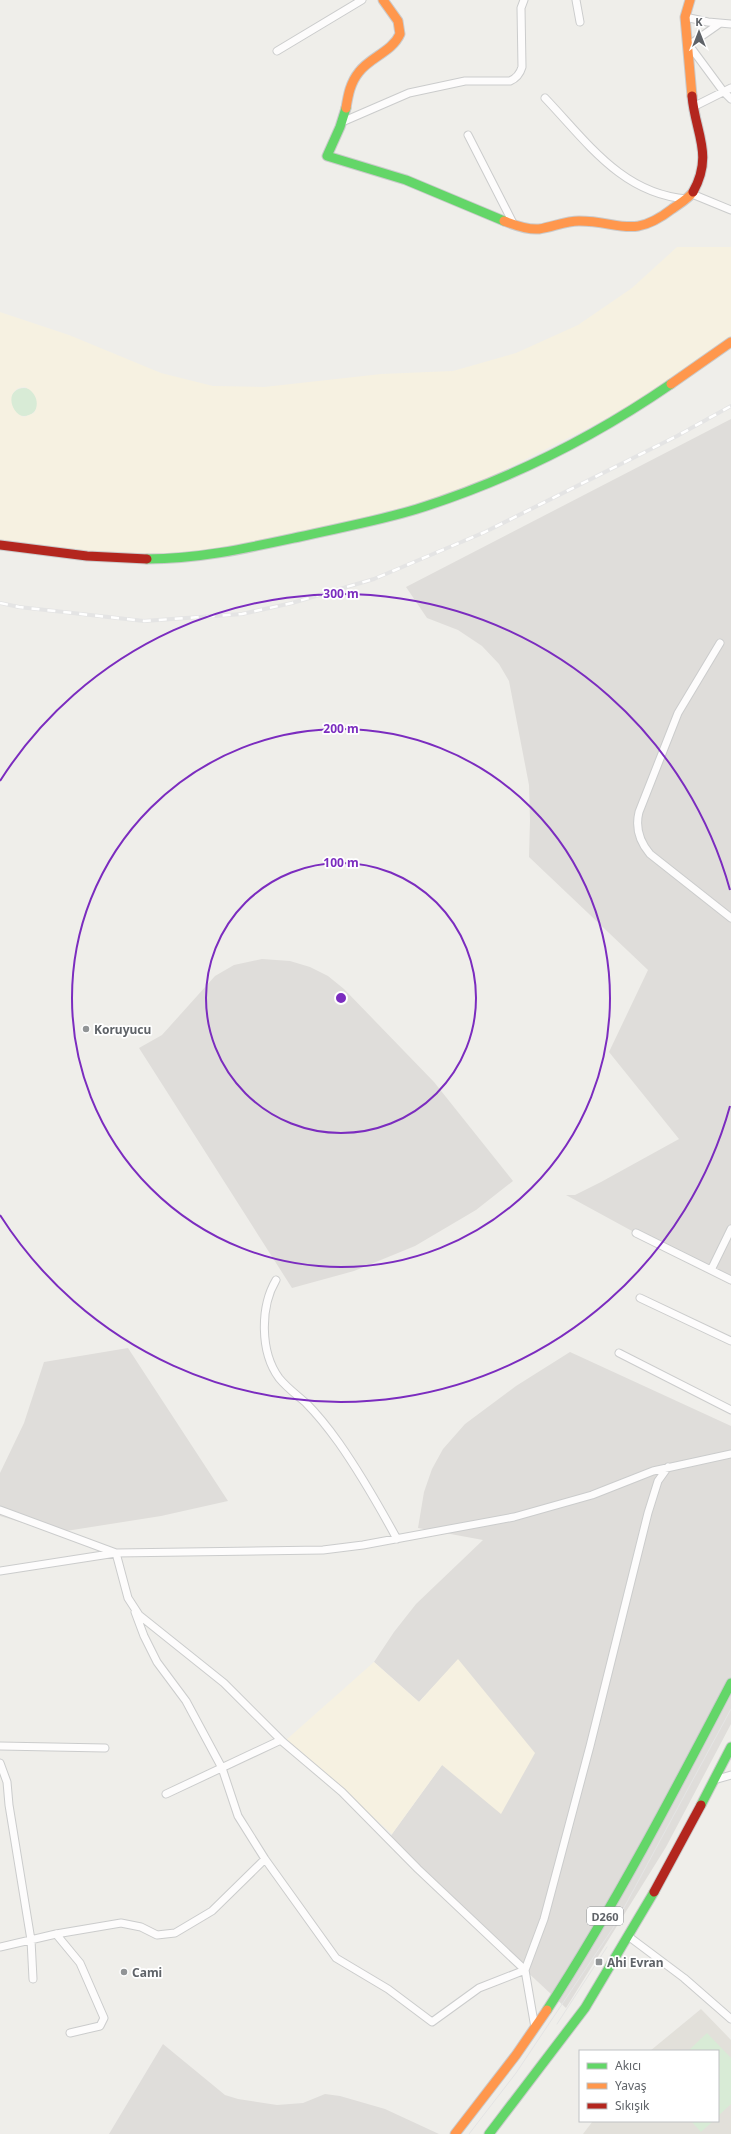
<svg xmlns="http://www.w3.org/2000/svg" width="731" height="2134" viewBox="0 0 731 2134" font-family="'Noto Sans',sans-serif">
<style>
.industrial{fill:#dfddda}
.education{fill:#e2e0da}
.green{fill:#d8ebd6}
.sand{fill:#f6f1e1;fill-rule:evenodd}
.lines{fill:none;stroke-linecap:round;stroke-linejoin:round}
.street-casing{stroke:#cbcccc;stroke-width:9}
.fast-casing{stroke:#cacacb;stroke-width:11}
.slow-casing{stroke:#cacacb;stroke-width:11}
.jam-casing{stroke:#cacacb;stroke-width:11}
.street{stroke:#fdfcfc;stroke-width:7}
.fast{stroke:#63d668;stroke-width:9}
.slow{stroke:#ff974d;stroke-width:9}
.jam{stroke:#b3261e;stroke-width:9}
.tram{stroke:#e4e4e4;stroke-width:1}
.rail-casing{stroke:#e4e4e4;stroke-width:4}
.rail{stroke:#fff;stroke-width:2.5;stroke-dasharray:8;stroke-linecap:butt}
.ring{fill:none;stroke:#7b2cbf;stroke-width:2}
.poi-dot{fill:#919496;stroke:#fff;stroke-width:1.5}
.labels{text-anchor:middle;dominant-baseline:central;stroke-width:3.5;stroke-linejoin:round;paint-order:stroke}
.shield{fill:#fff;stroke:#8f9295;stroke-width:1}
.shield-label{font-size:11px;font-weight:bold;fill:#5f6368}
.poi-label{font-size:12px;font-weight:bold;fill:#5f6368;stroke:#fff;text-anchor:start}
.centre{fill:#7b2cbf;stroke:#fff;stroke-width:2}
.ring-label{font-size:12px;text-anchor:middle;font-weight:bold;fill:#7b2cbf;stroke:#fff;stroke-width:3.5;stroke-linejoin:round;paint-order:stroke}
</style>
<rect width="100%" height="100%" fill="#efeeea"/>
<!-- industrial -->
<path class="industrial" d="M731,419v866l-165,-90h9l26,-13 78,-43 -70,-87 39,-82 -119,-113 1,-36 -1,-36 -20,-104 -10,-17 -17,-18 -24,-16 -31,-12 -21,-31z
M262,959l28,2 20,6 18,9 16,13 90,93 79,99 -37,29 -61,36 -61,25 -62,17 -153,-240 23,-13 53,-59 19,-11z
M128,1348l100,153 -67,15 -95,15 -33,-5 -33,-10v-43l24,-50 20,-61z
M570,1352l161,74v298l-65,123 -100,161 -178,-166 4,-8 50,-69 16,-105 -39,42 -45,-40 20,-30 22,-28 67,-64 -65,-12 6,-36 8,-23 11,-20 22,-25 51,-38z
M163,2044l62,51 13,4 39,6 26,-2 22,-9 15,2 45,13 54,25h-330z"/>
<!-- education -->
<path class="education" d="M701,2009l30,31v94h-148l10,-13h125v-70h-68z"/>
<!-- green -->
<path class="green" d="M10 402a14 14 0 1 1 28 0a14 14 0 1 1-28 0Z
M707,2033l24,25v46l-13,12v-65h-30z
M691,2121h22l-12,11z"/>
<!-- sand -->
<path class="sand" d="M677,247h54v90l-68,49 -61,35 -116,58 -52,20 -102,27 -137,28 -93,1 -102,-14v-229l69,23 92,38 52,13 51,1 117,-13 72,-3 63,-18 62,-28 54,-37zM25,387c11,5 15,16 9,26l-10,4c-16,-5 -18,-30 1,-30z
M458,1659l77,94 -34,61 -59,-49 -50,69 -106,-94 88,-78 45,40z"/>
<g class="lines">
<!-- street casing -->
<g class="street-casing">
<path id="street" d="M576,0l4,22
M685,17l23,5 23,2
M719,24l-30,21 34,46 8,8
M277,51l85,-51
M545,98c42,44 77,96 142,101
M693,107l38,-19
M342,122l67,-29 56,-12h45c7,-3 10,-7 12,-14l-1,-59 3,-8
M468,135l46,90
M692,194l39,16
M720,643l-42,70 -39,99c-4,16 0,29 11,42l81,64
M636,1233l95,47
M711,1270l20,-41
M276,1280c-16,27 -16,72 3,98 8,10 18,17 27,25 12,12 23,26 33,40 21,30 40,63 58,96
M640,1298l91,43
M619,1353l112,57
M0,1510l116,43 12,45 11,17 85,68 59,59 59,50 76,77 107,101
M0,1571l116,-18 207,-3 40,-5 151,-28 78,-22 61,-24 78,-17
M135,1612l9,24 13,26 29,39 36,67 16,48 27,43 71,99 52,31 44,33 47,-34 46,-18
M0,1746l105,2
M0,1763l7,19 2,23 22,135 2,39
M714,1780l17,-5
M166,1794l115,-54
M56,1934l24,29 24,55 -4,8 -30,7
M628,1936l56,42 47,41
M0,1947l56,-13 65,-11 20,4 16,8 18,-2 37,-22 53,-52
M535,2028l-10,-58 19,-51 46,-173 58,-233 10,-32 10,-14"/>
</g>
<!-- fast casing -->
<g class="fast-casing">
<path id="fast" d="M346,108l-6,19 -13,29 79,24 98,41
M147,559c52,0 101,-11 152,-22 39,-9 79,-16 118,-28 89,-28 177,-72 254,-125
M701,1805l30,-58
M547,2010c68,-105 126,-216 184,-327
M489,2134l96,-126 69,-116"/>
</g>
<!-- slow casing -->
<g class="slow-casing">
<path id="slow" d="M690,0l-5,17 7,79
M346,108c2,-12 4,-25 13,-36 11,-15 33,-20 41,-38l-2,-13 -15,-21
M504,221c10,4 24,9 35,8 14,-2 26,-8 40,-8 41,0 53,19 93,-12 7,-5 16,-10 21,-17
M671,384l60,-42
M455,2134l61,-79 31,-45"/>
</g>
<!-- jam casing -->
<g class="jam-casing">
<path id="jam" d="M692,96c3,37 22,58 1,96
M0,545l87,11 60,3
M654,1892l47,-87"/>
</g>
<!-- street -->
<use href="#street" class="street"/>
<!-- fast -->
<use href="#fast" class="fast"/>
<!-- slow -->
<use href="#slow" class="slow"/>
<!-- jam -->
<use href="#jam" class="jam"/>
<!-- tram -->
<path class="tram" d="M557,2024l50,-77
M469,2134l47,-61 97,-145 118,-219"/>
<!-- rail casing -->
<g class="rail-casing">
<path id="rail" d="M0,603l19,4 125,14 98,-7 50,-11 82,-24 111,-47 192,-96 54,-30"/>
</g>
<!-- rail -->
<use href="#rail" class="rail"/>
</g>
<!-- distance rings -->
<g class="ring">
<circle cx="341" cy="998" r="135"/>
<circle cx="341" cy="998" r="269"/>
<path d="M730 1106A404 404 0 0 1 0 1215M0 781A404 404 0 0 1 730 890"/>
</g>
<!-- markers -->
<g class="poi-dot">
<circle cx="86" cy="1029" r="4"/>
<rect x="595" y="1958" width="8" height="8" rx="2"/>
<circle cx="124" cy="1972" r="4"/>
</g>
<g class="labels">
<!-- shield labels -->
<rect class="shield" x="587" y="1907" width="36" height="18" rx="3"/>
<g class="shield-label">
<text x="605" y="1916">D260</text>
</g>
<!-- poi labels -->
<g class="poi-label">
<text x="94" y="1029">Koruyucu</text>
<text x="607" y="1962">Ahi Evran</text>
<text x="132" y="1972">Cami</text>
</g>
</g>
<circle cx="341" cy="998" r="6" class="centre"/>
<g class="ring-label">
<text x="341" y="598">300 m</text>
<text x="341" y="733">200 m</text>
<text x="341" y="867">100 m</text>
</g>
<!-- legend -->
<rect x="579" y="2050" width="140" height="72" fill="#ffffff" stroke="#bfc1c3"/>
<rect x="587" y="2063" width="20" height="6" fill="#63d668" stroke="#bfc1c3"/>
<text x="615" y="2070" font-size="12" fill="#5f6368">Akıcı</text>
<rect x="587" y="2083" width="20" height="6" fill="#ff974d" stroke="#bfc1c3"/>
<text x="615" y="2090" font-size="12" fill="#5f6368">Yavaş</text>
<rect x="587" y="2103" width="20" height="6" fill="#b3261e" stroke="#bfc1c3"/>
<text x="615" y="2110" font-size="12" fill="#5f6368">Sıkışık</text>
<!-- north arrow -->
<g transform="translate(699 32)" stroke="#ffffff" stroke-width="3" paint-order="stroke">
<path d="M0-3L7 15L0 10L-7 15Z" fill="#5f6368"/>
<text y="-6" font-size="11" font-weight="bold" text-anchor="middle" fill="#5f6368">K</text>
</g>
</svg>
